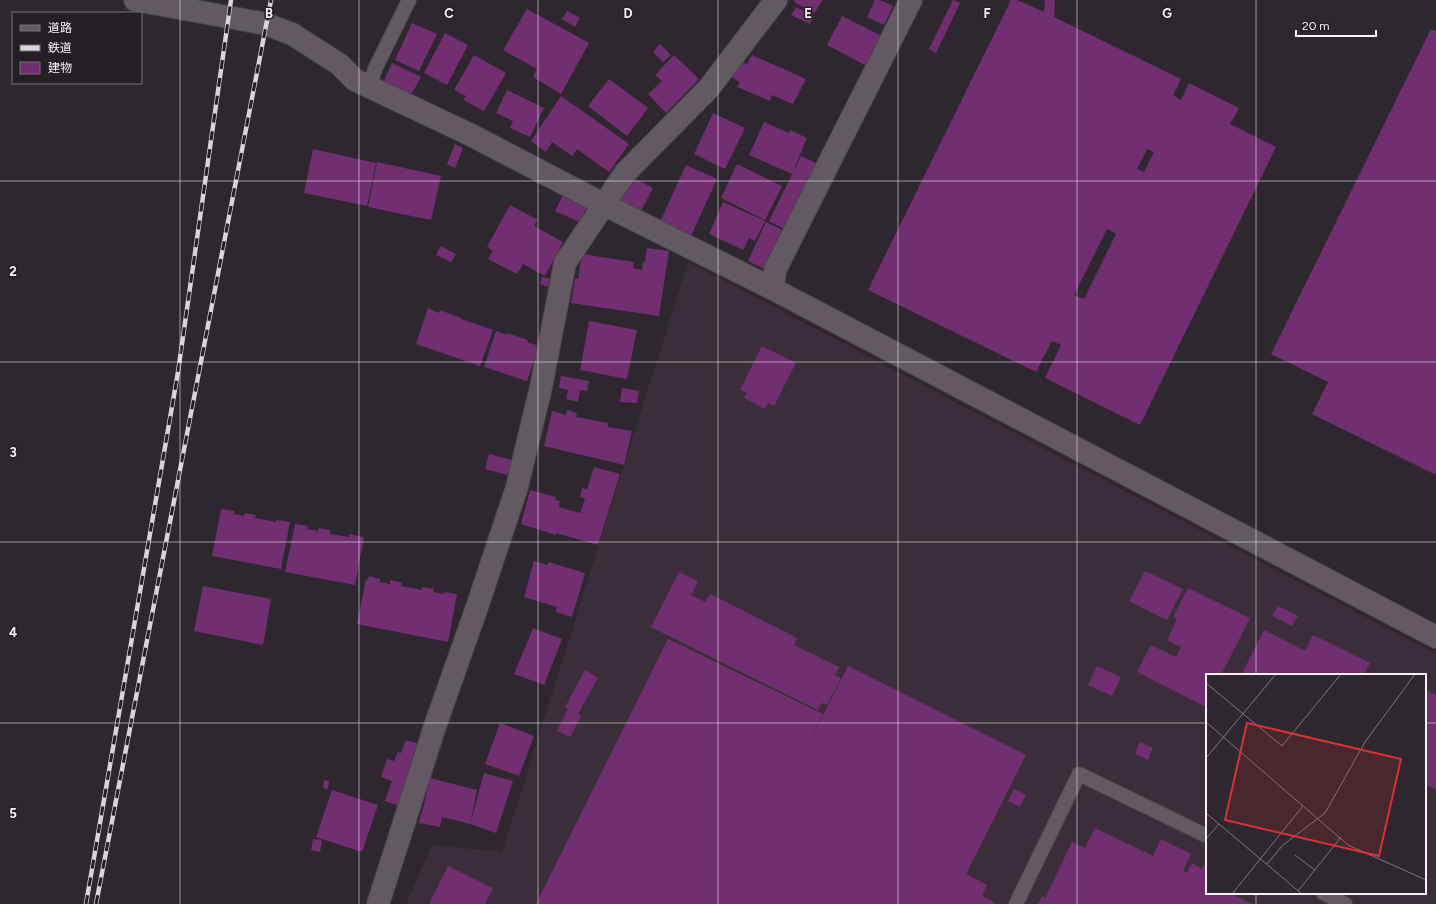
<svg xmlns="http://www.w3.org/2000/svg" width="1436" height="904" viewBox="0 0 1436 904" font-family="Figtree,'Noto Sans JP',sans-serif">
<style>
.built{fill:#3b2e3a;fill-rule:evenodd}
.building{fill:#712f71;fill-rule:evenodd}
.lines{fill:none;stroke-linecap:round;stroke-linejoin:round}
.lane-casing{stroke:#484248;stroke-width:16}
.street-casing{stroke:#484248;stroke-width:24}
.lane{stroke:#625962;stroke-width:14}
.street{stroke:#625962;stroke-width:22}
.rail-casing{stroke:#dad3d9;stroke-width:4.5}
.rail{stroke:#251e25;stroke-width:3;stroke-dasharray:9;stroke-linecap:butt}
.grid{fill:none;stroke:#f8f2f7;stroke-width:1;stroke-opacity:0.55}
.inset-road{fill:none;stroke:#7f787f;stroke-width:1}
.view{fill:#d83232;fill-opacity:0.15;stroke:#d83232;stroke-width:2}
.inset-edge{fill:none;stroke:#f8f2f7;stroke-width:2}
.grid-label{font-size:13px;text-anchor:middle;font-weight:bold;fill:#f8f2f7;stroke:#251e25;stroke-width:3;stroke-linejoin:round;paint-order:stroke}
</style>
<rect width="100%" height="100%" fill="#2f272f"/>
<!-- built -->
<path class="built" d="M688,262l748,392v250h-1030l26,-59 70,7zM1207,675h218v218h-218z"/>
<!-- building -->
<path class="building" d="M795,0h27l-7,13 -21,-11z
M875,0h5l13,6 -9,19 -17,-8z
M953,0l7,3 -24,50 -7,-4z
M1011,0h6l27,12 1,-12h10l-1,17 127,62 -8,16 8,5 8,-17 50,25 -9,16 46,23 -136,278 -95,-47 16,-33 -9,-4 -16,31 -168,-82zM1147,149l7,3 -10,20 -7,-3zM1107,229l9,5 -32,65 -10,-4z
M796,7l18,9 -4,8 -19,-9z
M527,9l62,34 -28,51 -28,-17 4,-8 -34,-19z
M567,11l13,7 -5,9 -13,-8z
M842,16l38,19 -15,30 -38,-20z
M412,23l25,11 -18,37 -24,-11z
M1431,29l5,2v444l-124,-61 16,-32 -57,-28z
M445,33l23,12 -21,40 -23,-12z
M660,44l11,11 -8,7 -10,-10z
M474,55l32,18 -22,38 -21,-11 3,-4 -12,-6z
M674,55l25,24 -33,34 -18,-19 14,-13 -7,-6z
M752,55l54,24 -13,25 -21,-9 -2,6 -33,-14 3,-5 -11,-6 12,-14 6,2z
M392,63l29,14 -10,18 -28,-13z
M609,79l39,29 -21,28 -39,-30z
M507,90l37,18 -14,29 -20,-9 3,-7 -17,-8z
M561,96l68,48 -20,28 -32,-23 -5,7 -20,-14 -6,10 -15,-11z
M713,113l32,15 -20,41 -31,-15z
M764,122l25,11 1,-3 17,8 -15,36 -43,-19z
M455,144l8,4 -8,20 -8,-4z
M313,149l63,14 -9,43 -63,-13z
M801,156l17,8 -32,66 -17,-9z
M377,162l64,14 -10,44 -63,-13z
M737,164l45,22 -17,34 -44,-22z
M686,165l31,14 -26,57 -31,-14z
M632,177l21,11 -12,23 -21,-11z
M564,193l24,12 -9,17 -24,-11z
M723,202l42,19 -10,20 -6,-3 -6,12 -34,-16z
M510,205l28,15 -4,6 29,16 -18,34 -22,-12 -6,10 -29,-15 5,-8 -6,-4z
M766,222l20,10 -17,34 -5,3 -16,-8z
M441,246l15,8 -5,8 -15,-7z
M647,248l22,3 -10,65 -88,-13 4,-24h3l4,-25 52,8 -1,6 9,2 1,-8h2z
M542,277l8,2 -2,8 -8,-3z
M428,308l11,5 1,-3 21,8v1l32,11 -13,36 -64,-22z
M589,321l48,9 -10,49 -47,-9z
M496,331l11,4v-2l21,7 -1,2 12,4 -12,35 -43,-14z
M762,346l34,17 -22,43 -6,-3 -3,6 -21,-11 3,-5 -7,-3z
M561,376l28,5 -2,10 -7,-1 -2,12 -12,-3 2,-9 -9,-2z
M622,388l17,3 -2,12 -17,-1z
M567,410l10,3 -1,4 32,6v4l24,4 -8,34 -80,-19 8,-35 14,4z
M489,454l23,6 -4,15 -23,-6z
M594,467l26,7 -22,71 -42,-12v2l-35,-11 9,-34 26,7 -1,3 5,1 -1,6 21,6 5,-14 -5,-2 2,-9 5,1z
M221,509l13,2v3l10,2 1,-3 11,2 -1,3 21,4v-2l14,2 -9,47 -69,-13z
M295,524l13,2 -1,3 11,2 1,-3 11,2v4l19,3v-3l15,3 -9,48 -70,-13z
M534,561l14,4v-3l37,11 -13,44 -16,-5 1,-5 -33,-10z
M1145,571l38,18 -16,31 -38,-19z
M679,572l19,9 -7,14 14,7 5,-8 87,44 -3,7 45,22 -4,8 6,3 -14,27 -5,-2 -4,7 -167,-83z
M369,576l11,3v3l10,2v-4l12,3 -1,3 21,4v-3l12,2 -1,3 10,2 1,-2 13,2 -9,48 -91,-18 9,-45 2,1z
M203,586l68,13 -8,46 -69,-14z
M1188,588l62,30 -29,57h-14v29l-1,3 -69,-35 14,-27 25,12 5,-10 -14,-7 10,-21 -4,-2z
M1278,606l20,10 -6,10 -20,-10z
M533,628l29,11 -18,46 -30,-11z
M1264,630l41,21 8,-16 57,28 -6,12h-123z
M668,639l155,75 -16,33 41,-81 178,89 -60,119 21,11 -5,11 12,6v2h-458z
M1097,666l24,11 -9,19 -24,-11z
M585,670l13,8 -20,36 3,2 -11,21 -13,-6 11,-22 -3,-2z
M1425,689l11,6v95l-11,-6z
M500,723l34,13 -15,40 -34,-12z
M406,740l14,4 -20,62 -15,-5 7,-20 -11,-4 6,-18 7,2 4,-9 3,1z
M1140,742l13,6 -5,12 -13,-6z
M484,773l29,8 -17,52 -26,-9z
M430,778l47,12 -7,34 -28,-7 -2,10 -21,-4 2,-10h1z
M324,780l5,1 -1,8 -5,-1z
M1014,789l12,6 -6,12 -12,-6z
M332,790l46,15 -16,47 -46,-15z
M1095,828l58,28 8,-17 30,15 -8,17 4,2 5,-10 10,6 2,-4 3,2v26h22l23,11h-214l4,-8 3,2 27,-56 13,6z
M313,839l9,1 -2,12 -9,-2z
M448,866l45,22 -8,16h-56z"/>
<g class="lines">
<!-- lane casing -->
<g class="lane-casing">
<path id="lane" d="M369,87l6,-18 34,-69
M1323,893l22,11
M1016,904l63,-130 128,62"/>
</g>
<!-- street casing -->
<g class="street-casing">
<path id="street" d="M135,0l131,24 26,10 47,30 16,16 116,55 134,70 168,84 663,348
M773,289l2,-19 136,-270
M378,904l57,-178 41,-116 41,-123 24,-100 24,-124 60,-90 84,-85 67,-88"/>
</g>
<!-- lane -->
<use href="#lane" class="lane"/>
<!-- street -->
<use href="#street" class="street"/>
<!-- rail casing -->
<g class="rail-casing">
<path id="rail" d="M86,904l92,-532 53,-372
M96,904l175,-904"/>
</g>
<!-- rail -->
<use href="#rail" class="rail"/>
</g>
<!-- grid -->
<path class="grid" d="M180,0v904M359,0v904M538,0v904M718,0v904M898,0v904M1077,0v904M1256,0v675M0,181h1436M0,362h1436M0,542h1436M0,723h1207M1425,723h11M1256,893v11"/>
<!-- overview -->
<g transform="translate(1206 674)">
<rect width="220" height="220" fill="#2f272f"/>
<path class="inset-road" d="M0,9l76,63 59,-72M0,48l142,123 78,35M0,84l70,-84M0,139l96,81M0,165l13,-15M89,181l20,15M61,190l16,-19 42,-32 40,-71 50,-68M92,217l43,-54M26,220l71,-88"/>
<path class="view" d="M41,49l154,36 -22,97 -154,-36z"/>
<rect width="220" height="220" class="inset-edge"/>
</g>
<g class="grid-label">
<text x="269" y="18">B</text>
<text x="449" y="18">C</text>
<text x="628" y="18">D</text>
<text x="808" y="18">E</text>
<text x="987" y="18">F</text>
<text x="1167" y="18">G</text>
<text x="13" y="276">2</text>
<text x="13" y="457">3</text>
<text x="13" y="637">4</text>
<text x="13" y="818">5</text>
</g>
<!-- legend -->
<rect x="12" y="12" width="130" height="72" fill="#251e25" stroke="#797379"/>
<rect x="20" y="25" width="20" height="6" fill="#625962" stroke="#797379"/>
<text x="48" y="32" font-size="12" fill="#f8f2f7">道路</text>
<rect x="20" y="45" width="20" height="6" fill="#dad3d9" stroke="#797379"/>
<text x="48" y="52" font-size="12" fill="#f8f2f7">鉄道</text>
<rect x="20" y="62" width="20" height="12" fill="#712f71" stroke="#797379"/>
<text x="48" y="72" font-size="12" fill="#f8f2f7">建物</text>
<!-- scale -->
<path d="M1296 30v6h80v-6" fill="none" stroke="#f8f2f7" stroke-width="2"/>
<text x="1302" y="30" font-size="12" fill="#f8f2f7" stroke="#251e25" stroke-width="3" paint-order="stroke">20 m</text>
</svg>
